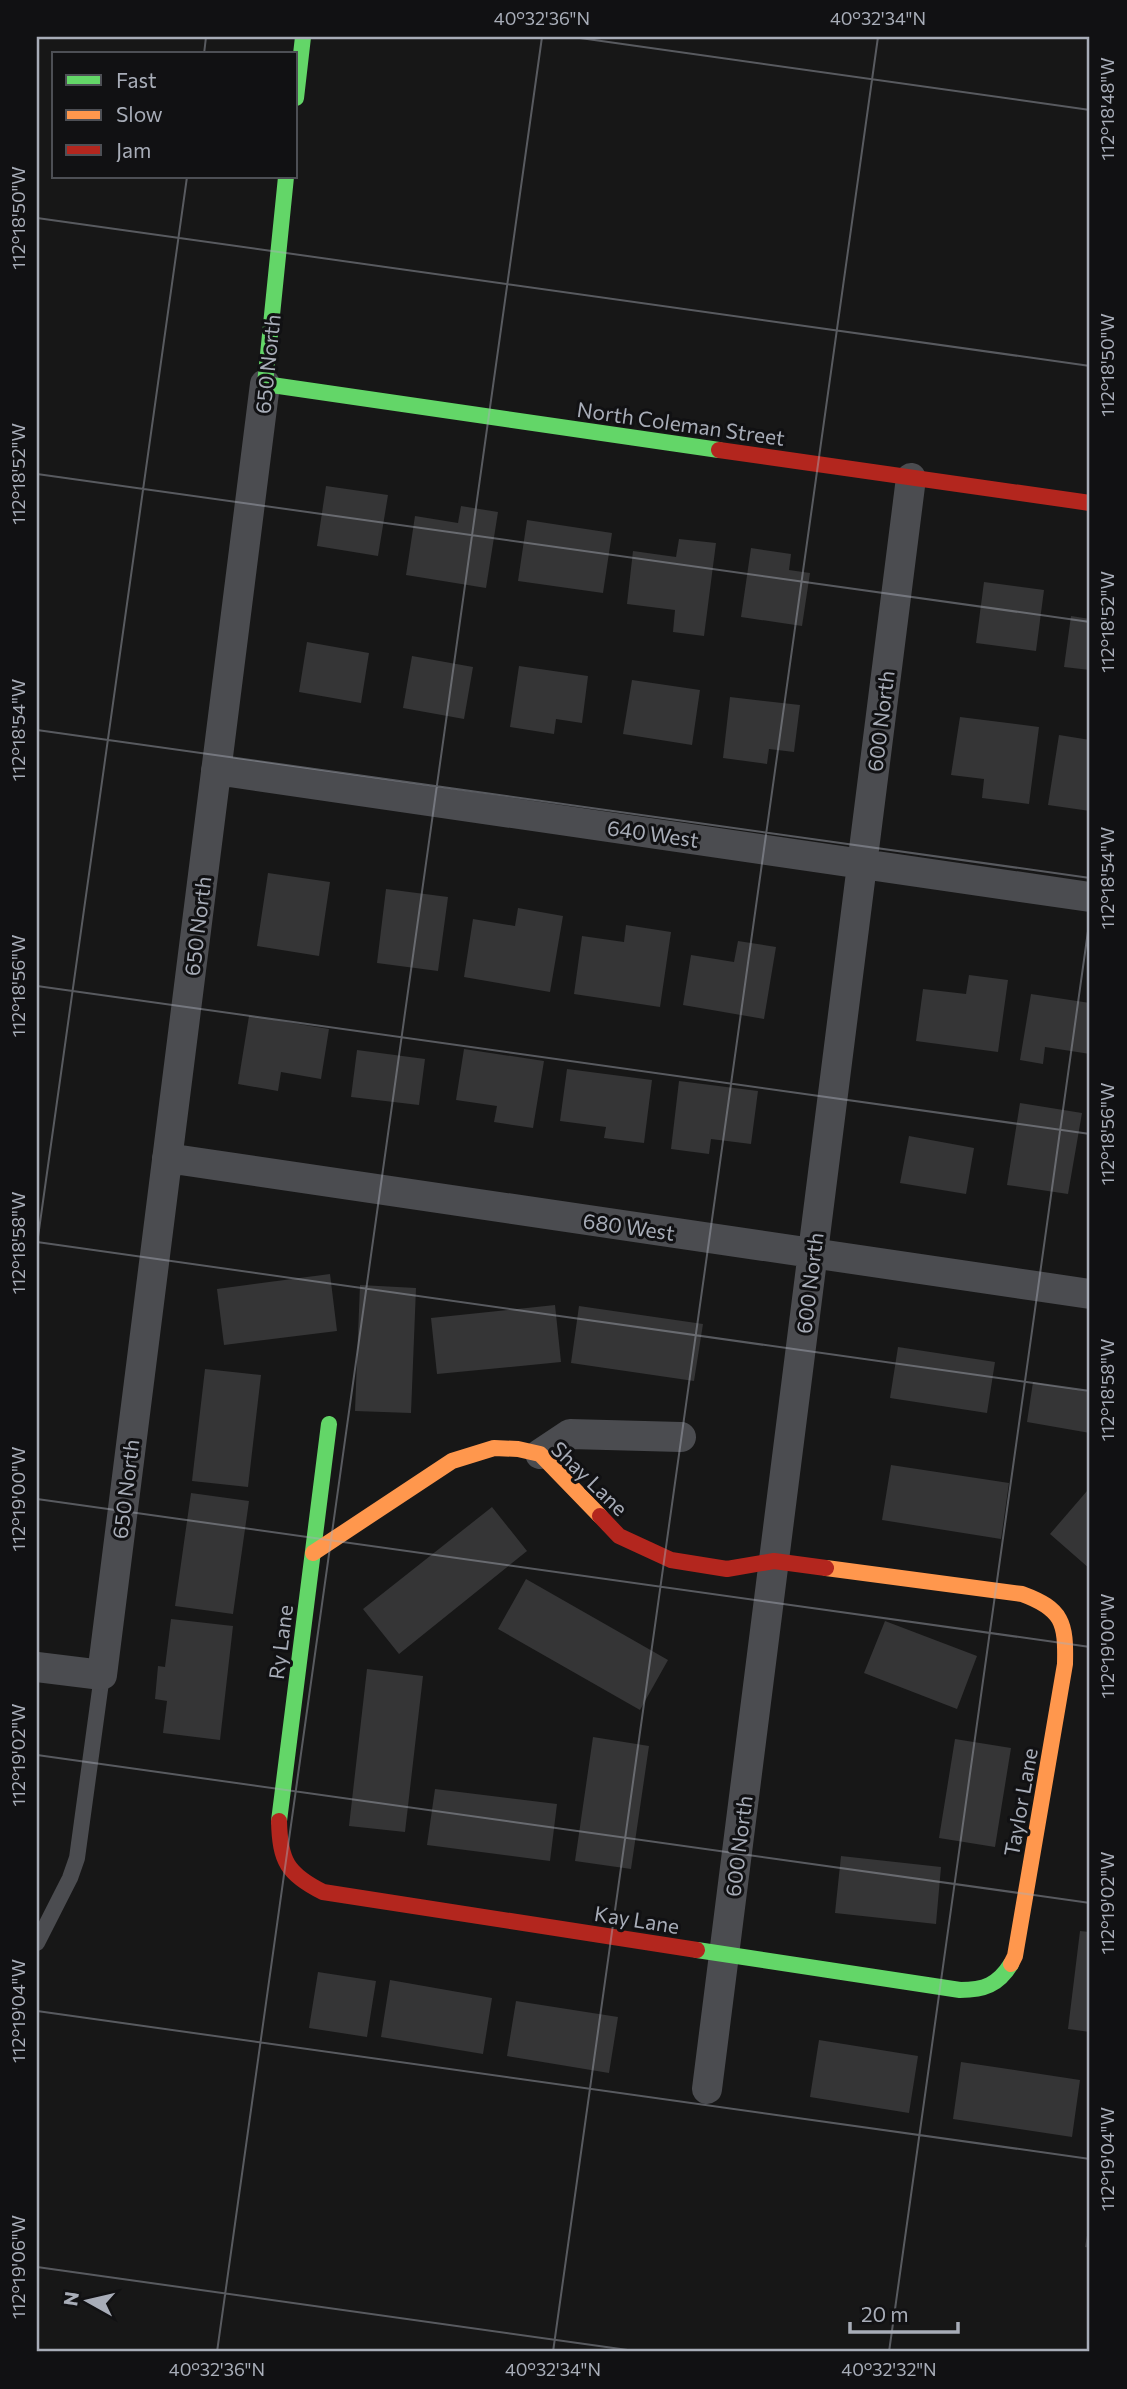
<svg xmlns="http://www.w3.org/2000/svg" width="1127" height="2389" viewBox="0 0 1127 2389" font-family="Commissioner,sans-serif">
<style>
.building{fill:#353536}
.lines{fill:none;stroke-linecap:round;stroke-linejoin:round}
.lane{stroke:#4b4c50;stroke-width:16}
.street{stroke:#4b4c50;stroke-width:30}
.fast{stroke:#63d668;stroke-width:16}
.slow{stroke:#ff974d;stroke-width:16}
.jam{stroke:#b3261e;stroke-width:16}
.ticks{fill:none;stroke:#a8adb8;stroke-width:2;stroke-opacity:0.45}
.labels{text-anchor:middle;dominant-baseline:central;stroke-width:6;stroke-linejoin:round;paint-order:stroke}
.street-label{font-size:21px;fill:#a8adb8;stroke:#111113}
.neatline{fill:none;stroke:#a8adb8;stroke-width:2.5}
.ticks-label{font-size:18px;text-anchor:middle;fill:#a8adb8}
</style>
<rect width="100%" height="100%" fill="#171717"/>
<!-- building -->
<path class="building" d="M326,486l62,9 -10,61 -61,-10z
M461,506l37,6 -12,76 -80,-13 9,-59 43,7z
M527,520l85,13 -9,60 -85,-12z
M679,539l37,4 -12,93 -31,-4 2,-22 -48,-6 6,-53 43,6z
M751,548l40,6 -2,16 21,3 -8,53 -61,-9z
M984,582l60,8 -8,61 -60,-8z
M1071,616l19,3v51l-26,-3z
M307,642l62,11 -8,50 -62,-11z
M412,656l61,11 -9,52 -61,-11z
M519,666l69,10 -6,47 -26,-4 -2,15 -44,-7z
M632,680l68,10 -8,55 -69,-11z
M730,697l70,8 -6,47 -25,-3 -2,15 -44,-6z
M960,717l79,10 -10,77 -47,-6 2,-19 -33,-4z
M1059,735l31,5v71l-42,-6z
M268,873l62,9 -11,74 -62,-10z
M386,889l62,8 -10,74 -61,-8z
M518,908l45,8 -13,76 -86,-15 9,-58 42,7z
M626,925l45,7 -11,75 -86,-13 8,-58 42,6z
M738,941l38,6 -12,72 -81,-14 8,-50 43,7z
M969,975l39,5 -10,72 -82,-11 7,-52 43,5z
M1031,994l59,9v51l-45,-7 -2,17 -23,-4z
M249,1016l80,13 -8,50 -40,-7 -3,19 -40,-7z
M464,1049l80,12 -11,67 -39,-6 3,-16 -41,-6z
M357,1050l68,9 -6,46 -68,-8z
M567,1069l85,11 -8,63 -40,-5 2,-11 -46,-6z
M679,1081l79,10 -7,53 -40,-5 -2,15 -38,-5z
M1020,1103l62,10 -14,81 -61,-9z
M909,1136l65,12 -8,46 -66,-11z
M330,1274l7,57 -113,14 -7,-56z
M360,1285l56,3 -5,125 -56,-2z
M555,1305l6,57 -124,12 -6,-56z
M579,1306l124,18 -9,57 -123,-18z
M898,1347l97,15 -8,51 -97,-15z
M205,1369l56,6 -13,112 -56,-6z
M1033,1382l57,10v41l-63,-11z
M891,1465l118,18 -8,56 -119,-19z
M1087,1491l3,3v75l-40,-35z
M191,1493l58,8 -16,113 -58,-8z
M492,1507l35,44 -128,103 -36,-45z
M526,1579l142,81 -28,50 -142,-81z
M171,1619l62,7 -13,114 -57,-7 4,-32 -12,-2 3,-33 7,1z
M885,1621l92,35 -20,53 -93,-36z
M367,1669l56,7 -18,156 -56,-6z
M593,1737l56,9 -18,123 -56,-8z
M955,1739l56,9 -16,99 -56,-9z
M435,1789l122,15 -7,57 -123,-16z
M841,1856l100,11 -5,57 -101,-11z
M1080,1931l10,1v100l-22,-3z
M318,1972l58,9 -9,56 -58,-9z
M390,1980l102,18 -9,56 -102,-17z
M516,2001l102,16 -9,56 -102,-17z
M819,2040l99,16 -9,57 -99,-16z
M961,2062l119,18 -8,57 -119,-18z
M1089,2224h1v24l-5,-1z"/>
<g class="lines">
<!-- lane -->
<path class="lane" d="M37,1943l33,-65 7,-20 25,-183"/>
<!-- street -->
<path class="street" d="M216,770l874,127
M167,1158l923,136
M540,1454l30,-20 111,3
M37,1667l65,8 163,-1291
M707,2089l204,-1611"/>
<!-- fast -->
<path class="fast" d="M296,98l7,-61
M286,177l-21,207 454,66
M279,1821l50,-397
M697,1950l263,40c24,0 38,-5 51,-26"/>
<!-- slow -->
<path class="slow" d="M313,1553l139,-92 42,-13 24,1 22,5 60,62
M826,1568l196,26c41,15 44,29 43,70l-50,292 -4,8"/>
<!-- jam -->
<path class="jam" d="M719,450l371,53
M600,1516l19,20 52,24 56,9 47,-8 52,7
M279,1821c1,40 8,53 44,71l374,58"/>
</g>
<!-- ticks -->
<path class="ticks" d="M573,37l517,73M204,54l2,-17M37,218l1053,148M37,474l1053,148M37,730l1053,148M37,986l1053,148M37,1242l1053,149M37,1244l150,-1067M37,1499l1053,148M37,1755l1053,148M37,2011l1053,148M37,2267l605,85M217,2352l325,-2315M553,2352l325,-2315M889,2352l201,-1435"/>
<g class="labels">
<!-- street labels -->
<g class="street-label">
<text transform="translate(267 364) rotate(-84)">650 North</text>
<text transform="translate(681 423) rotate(8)">North Coleman Street</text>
<text transform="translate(880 721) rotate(-83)">600 North</text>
<text transform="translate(653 833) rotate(8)">640 West</text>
<text transform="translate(197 926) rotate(-83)">650 North</text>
<text transform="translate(629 1226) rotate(8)">680 West</text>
<text transform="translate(809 1283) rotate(-83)">600 North</text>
<text transform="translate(590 1478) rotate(44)">Shay Lane</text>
<text transform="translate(125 1489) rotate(-83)">650 North</text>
<text transform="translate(280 1642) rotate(-83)">Ry Lane</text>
<text transform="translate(1020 1802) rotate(-80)">Taylor Lane</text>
<text transform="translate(738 1846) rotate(-83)">600 North</text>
<text transform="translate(637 1919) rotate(9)">Kay Lane</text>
</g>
</g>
<!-- border -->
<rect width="1127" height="2389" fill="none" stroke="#111113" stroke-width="77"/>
<!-- legend -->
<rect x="52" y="52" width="245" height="126" fill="#111113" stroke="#4d4f55" stroke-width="2"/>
<rect x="66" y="75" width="35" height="10" fill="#63d668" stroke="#4d4f55" stroke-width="2"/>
<text x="116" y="88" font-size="21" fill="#a8adb8">Fast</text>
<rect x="66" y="110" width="35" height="10" fill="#ff974d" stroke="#4d4f55" stroke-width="2"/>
<text x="116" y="122" font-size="21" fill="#a8adb8">Slow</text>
<rect x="66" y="145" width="35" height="10" fill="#b3261e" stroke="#4d4f55" stroke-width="2"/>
<text x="116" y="158" font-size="21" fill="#a8adb8">Jam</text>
<!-- north arrow -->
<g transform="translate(88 2301) rotate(278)" stroke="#111113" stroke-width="5" paint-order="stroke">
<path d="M0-5L12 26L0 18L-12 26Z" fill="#a8adb8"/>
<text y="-10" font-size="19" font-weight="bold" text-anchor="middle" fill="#a8adb8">N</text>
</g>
<!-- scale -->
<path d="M850 2322v10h108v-10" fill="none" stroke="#a8adb8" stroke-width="3.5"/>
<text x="861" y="2322" font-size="21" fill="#a8adb8" stroke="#111113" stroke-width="5" paint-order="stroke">20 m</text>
<rect x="38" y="38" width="1050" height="2312" class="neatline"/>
<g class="ticks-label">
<text x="542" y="25">40°32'36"N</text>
<text x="878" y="25">40°32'34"N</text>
<text transform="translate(1108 109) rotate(-90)" y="6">112°18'48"W</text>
<text transform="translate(19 218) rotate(-90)" y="6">112°18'50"W</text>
<text transform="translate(1108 365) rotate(-90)" y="6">112°18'50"W</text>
<text transform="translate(19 474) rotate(-90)" y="6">112°18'52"W</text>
<text transform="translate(1108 622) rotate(-90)" y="6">112°18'52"W</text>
<text transform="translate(19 730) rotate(-90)" y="6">112°18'54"W</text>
<text transform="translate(1108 878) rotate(-90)" y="6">112°18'54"W</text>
<text transform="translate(19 986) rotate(-90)" y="6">112°18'56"W</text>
<text transform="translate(1108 1134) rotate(-90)" y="6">112°18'56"W</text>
<text transform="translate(19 1243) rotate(-90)" y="6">112°18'58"W</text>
<text transform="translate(1108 1390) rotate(-90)" y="6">112°18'58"W</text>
<text transform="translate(19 1499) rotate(-90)" y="6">112°19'00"W</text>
<text transform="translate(1108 1646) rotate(-90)" y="6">112°19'00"W</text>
<text transform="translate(19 1755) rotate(-90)" y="6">112°19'02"W</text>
<text transform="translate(1108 1903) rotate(-90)" y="6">112°19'02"W</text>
<text transform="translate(19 2011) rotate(-90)" y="6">112°19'04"W</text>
<text transform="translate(1108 2159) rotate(-90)" y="6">112°19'04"W</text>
<text transform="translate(19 2267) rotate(-90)" y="6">112°19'06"W</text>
<text x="217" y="2376">40°32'36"N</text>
<text x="553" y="2376">40°32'34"N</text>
<text x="889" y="2376">40°32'32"N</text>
</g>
</svg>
